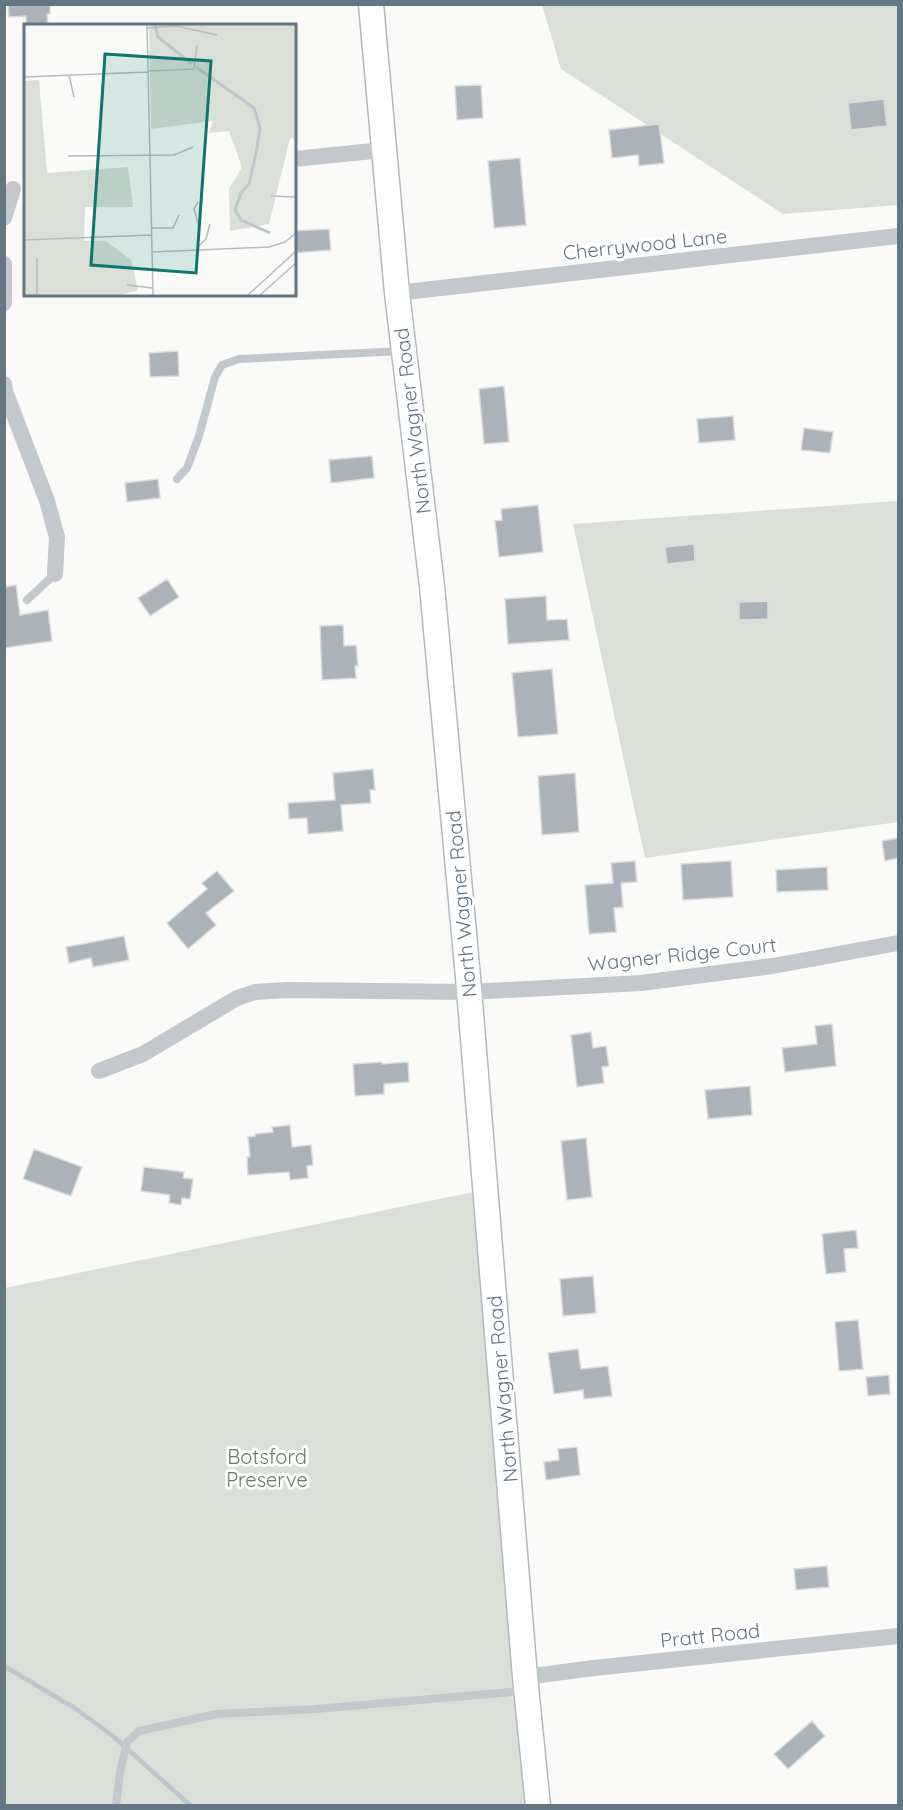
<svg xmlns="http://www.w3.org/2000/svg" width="903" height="1810" viewBox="0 0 903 1810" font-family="Quicksand,sans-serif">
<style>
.green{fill:#dadfd7}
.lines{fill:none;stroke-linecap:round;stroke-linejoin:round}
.stream{stroke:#bbc7cb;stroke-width:4.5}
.building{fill:#aab3b9;stroke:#dcdcda;stroke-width:1.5}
.secondary-casing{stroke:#b3babf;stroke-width:27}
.service{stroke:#c3c8cc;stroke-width:8}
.minor{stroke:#c3c8cc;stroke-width:16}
.secondary{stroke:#fff;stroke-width:24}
.labels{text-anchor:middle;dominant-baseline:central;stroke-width:6;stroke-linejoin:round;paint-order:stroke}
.street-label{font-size:20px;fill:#657683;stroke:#fff}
.park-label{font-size:20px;fill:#687a64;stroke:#fff}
.inset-river{fill:none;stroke:#bbc7cb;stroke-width:3}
.inset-road{fill:none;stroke:#b5bdc2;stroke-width:1.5}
.view{fill:#0f766e;fill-opacity:0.15;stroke:#0f766e;stroke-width:3}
.inset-edge{fill:none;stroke:#657683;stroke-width:3}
</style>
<rect width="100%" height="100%" fill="#fafaf8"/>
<!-- green -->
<path class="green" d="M542,5h356v200l-115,9 -222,-145z
M898,501v321l-253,36 -72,-334z
M473,1192l52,613 -520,1v-518z"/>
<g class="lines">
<!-- stream -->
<path class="stream" d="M4,1666l72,43 37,27 78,70"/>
</g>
<!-- building -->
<path class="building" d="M8,4h42v10h-3l1,12h-22v-10l-17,1z
M481,85l2,33 -26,2 -2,-34z
M884,99l3,27 -36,4 -3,-27z
M659,124l5,39 -25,3 -1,-11 -26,3 -3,-28z
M520,158l6,67 -32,3 -6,-67z
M329,229l2,21 -37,3v-22z
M178,351l1,25 -29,1 -1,-24z
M504,386l5,56 -25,2 -5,-55z
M733,416l2,24 -36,3 -2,-24z
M804,428l29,4 -3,21 -29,-3z
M372,456l2,22 -43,5 -2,-23z
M158,479l2,19 -33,4 -2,-19z
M538,505l5,47 -44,5 -4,-36 7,-1 -1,-11z
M694,544l1,17 -28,3 -2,-17z
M167,579l12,18 -29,19 -12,-18z
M16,585l4,30 28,-5 4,31 -48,7v-61z
M546,596l1,24 20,-1 2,21 -61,4 -3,-45z
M768,601v18l-29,1v-18z
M343,625l1,21 12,-1 2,21h-3l1,12 -34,2 -2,-54z
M552,669l6,65 -40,3 -6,-64z
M373,769l2,21h-5l1,13 -30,2 2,26 -35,3 -1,-16 -18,1 -1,-16 47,-3 -2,-27z
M575,773l4,59 -37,3 -4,-59z
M898,838v20l-13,3 -3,-20z
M635,861l2,21 -16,1 2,24 -9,1 2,24 -27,2 -4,-49 28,-2 -2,-20z
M731,861l2,36 -50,3 -2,-36z
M827,867l1,23 -51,2 -1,-22z
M217,871l17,20 -28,22 10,12 -28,24 -21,-26 40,-34 -5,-6z
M124,936l5,24 -36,7 -2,-9 -22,5 -3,-16z
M832,1024l4,42 -51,6 -3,-24 35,-4 -2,-18z
M591,1032l2,16 13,-2 3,20 -7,1 2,16 -27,4 -6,-52z
M382,1062v2l26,-2 1,20 -25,2v10l-29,2 -2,-32z
M750,1086l2,29 -44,4 -3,-29z
M290,1125l2,22 19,-2 2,20 -6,1 1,12 -18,2 -1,-8 -41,3 -1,-18h3l-2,-20 7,-1v-2l18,-2 -1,-5z
M586,1138l6,59 -25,3 -6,-59z
M34,1149l48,18 -11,29 -48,-17z
M144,1167l40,5 -1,6 10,1 -3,20 -8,-1 -1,7 -12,-2 1,-8 -29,-4z
M856,1230l2,18 -14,1 2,23 -20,2 -4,-40z
M593,1276l3,37 -33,3 -3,-37z
M858,1320l5,49 -24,2 -4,-49z
M578,1349l3,20 27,-3 4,30 -28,3 -1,-9 -29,4 -6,-41z
M889,1375l1,19 -22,2 -2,-19z
M577,1447l3,28 -34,5 -2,-18 15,-2 -1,-11z
M827,1566l2,21 -33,3 -2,-21z
M812,1721l13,15 -37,33 -14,-15z"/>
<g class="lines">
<!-- secondary casing -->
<g class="secondary-casing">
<path id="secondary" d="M371,4l26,289 35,293 36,391 57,700 13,129"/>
</g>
<!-- service -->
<path class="service" d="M177,479l10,-11 12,-32 16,-59 7,-12 17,-6 164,-8
M27,600l28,-26
M116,1806l4,-34 7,-30 12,-11 78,-17 99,-5 207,-18"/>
<!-- minor -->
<path class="minor" d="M294,159l89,-9
M4,218l9,-29
M4,264v39
M397,293l501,-57
M4,384l1,7 42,110 10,36 -2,37
M99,1071l44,-17 94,-56 18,-6 32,-2 182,2 172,-9 132,-17 125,-23
M525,1677l69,-9 304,-32"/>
<!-- secondary -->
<use href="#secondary" class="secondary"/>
</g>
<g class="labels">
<!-- street labels -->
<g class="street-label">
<text transform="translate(645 244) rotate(-6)">Cherrywood Lane</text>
<text transform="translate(412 421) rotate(-97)">North Wagner Road</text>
<text transform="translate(461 904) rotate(-95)">North Wagner Road</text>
<text transform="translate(682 954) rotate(-6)">Wagner Ridge Court</text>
<text transform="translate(502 1389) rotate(-95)">North Wagner Road</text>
<text transform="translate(710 1635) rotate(-6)">Pratt Road</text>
</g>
<!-- park labels -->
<g class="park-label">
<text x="267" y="1456">Botsford<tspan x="267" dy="23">Preserve</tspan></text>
</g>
</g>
<!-- overview -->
<g transform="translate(24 24)">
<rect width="272" height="272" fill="#fafaf8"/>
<path d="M125,0h146v115l-5,-1 -21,86 -39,7 -1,-42 13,-22 -13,-36 -20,2 4,-12 -62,8zM15,56l8,93 81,-6 5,40h-48l-1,34h22l25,19 7,30 -17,5h-97v-214z" fill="#dadfd7"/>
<path class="inset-river" d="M131,0l3,13 34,27M172,43l58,41 6,20 -3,20 -8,36 -8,9 -6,17 6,10 29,13"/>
<path class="inset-road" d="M123,0l6,271M123,4l29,-2 41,9M124,47l46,-2 3,-24M45,51l5,22M0,53l124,-5M44,132l106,-1 19,-8M247,172l25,1M128,204h21l6,-13M0,216l128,-5M174,223l1,-20 -5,-18 4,-7M174,223l8,-8 4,-15M129,228l116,-5 16,-5 11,-9M13,234v37M103,261l25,3M224,271l48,-44M236,271l36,-32"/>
<path class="view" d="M81,30l106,7 -15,212 -105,-8z"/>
<rect width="272" height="272" class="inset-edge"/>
</g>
<!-- border -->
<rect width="903" height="1810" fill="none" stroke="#657683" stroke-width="12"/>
</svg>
